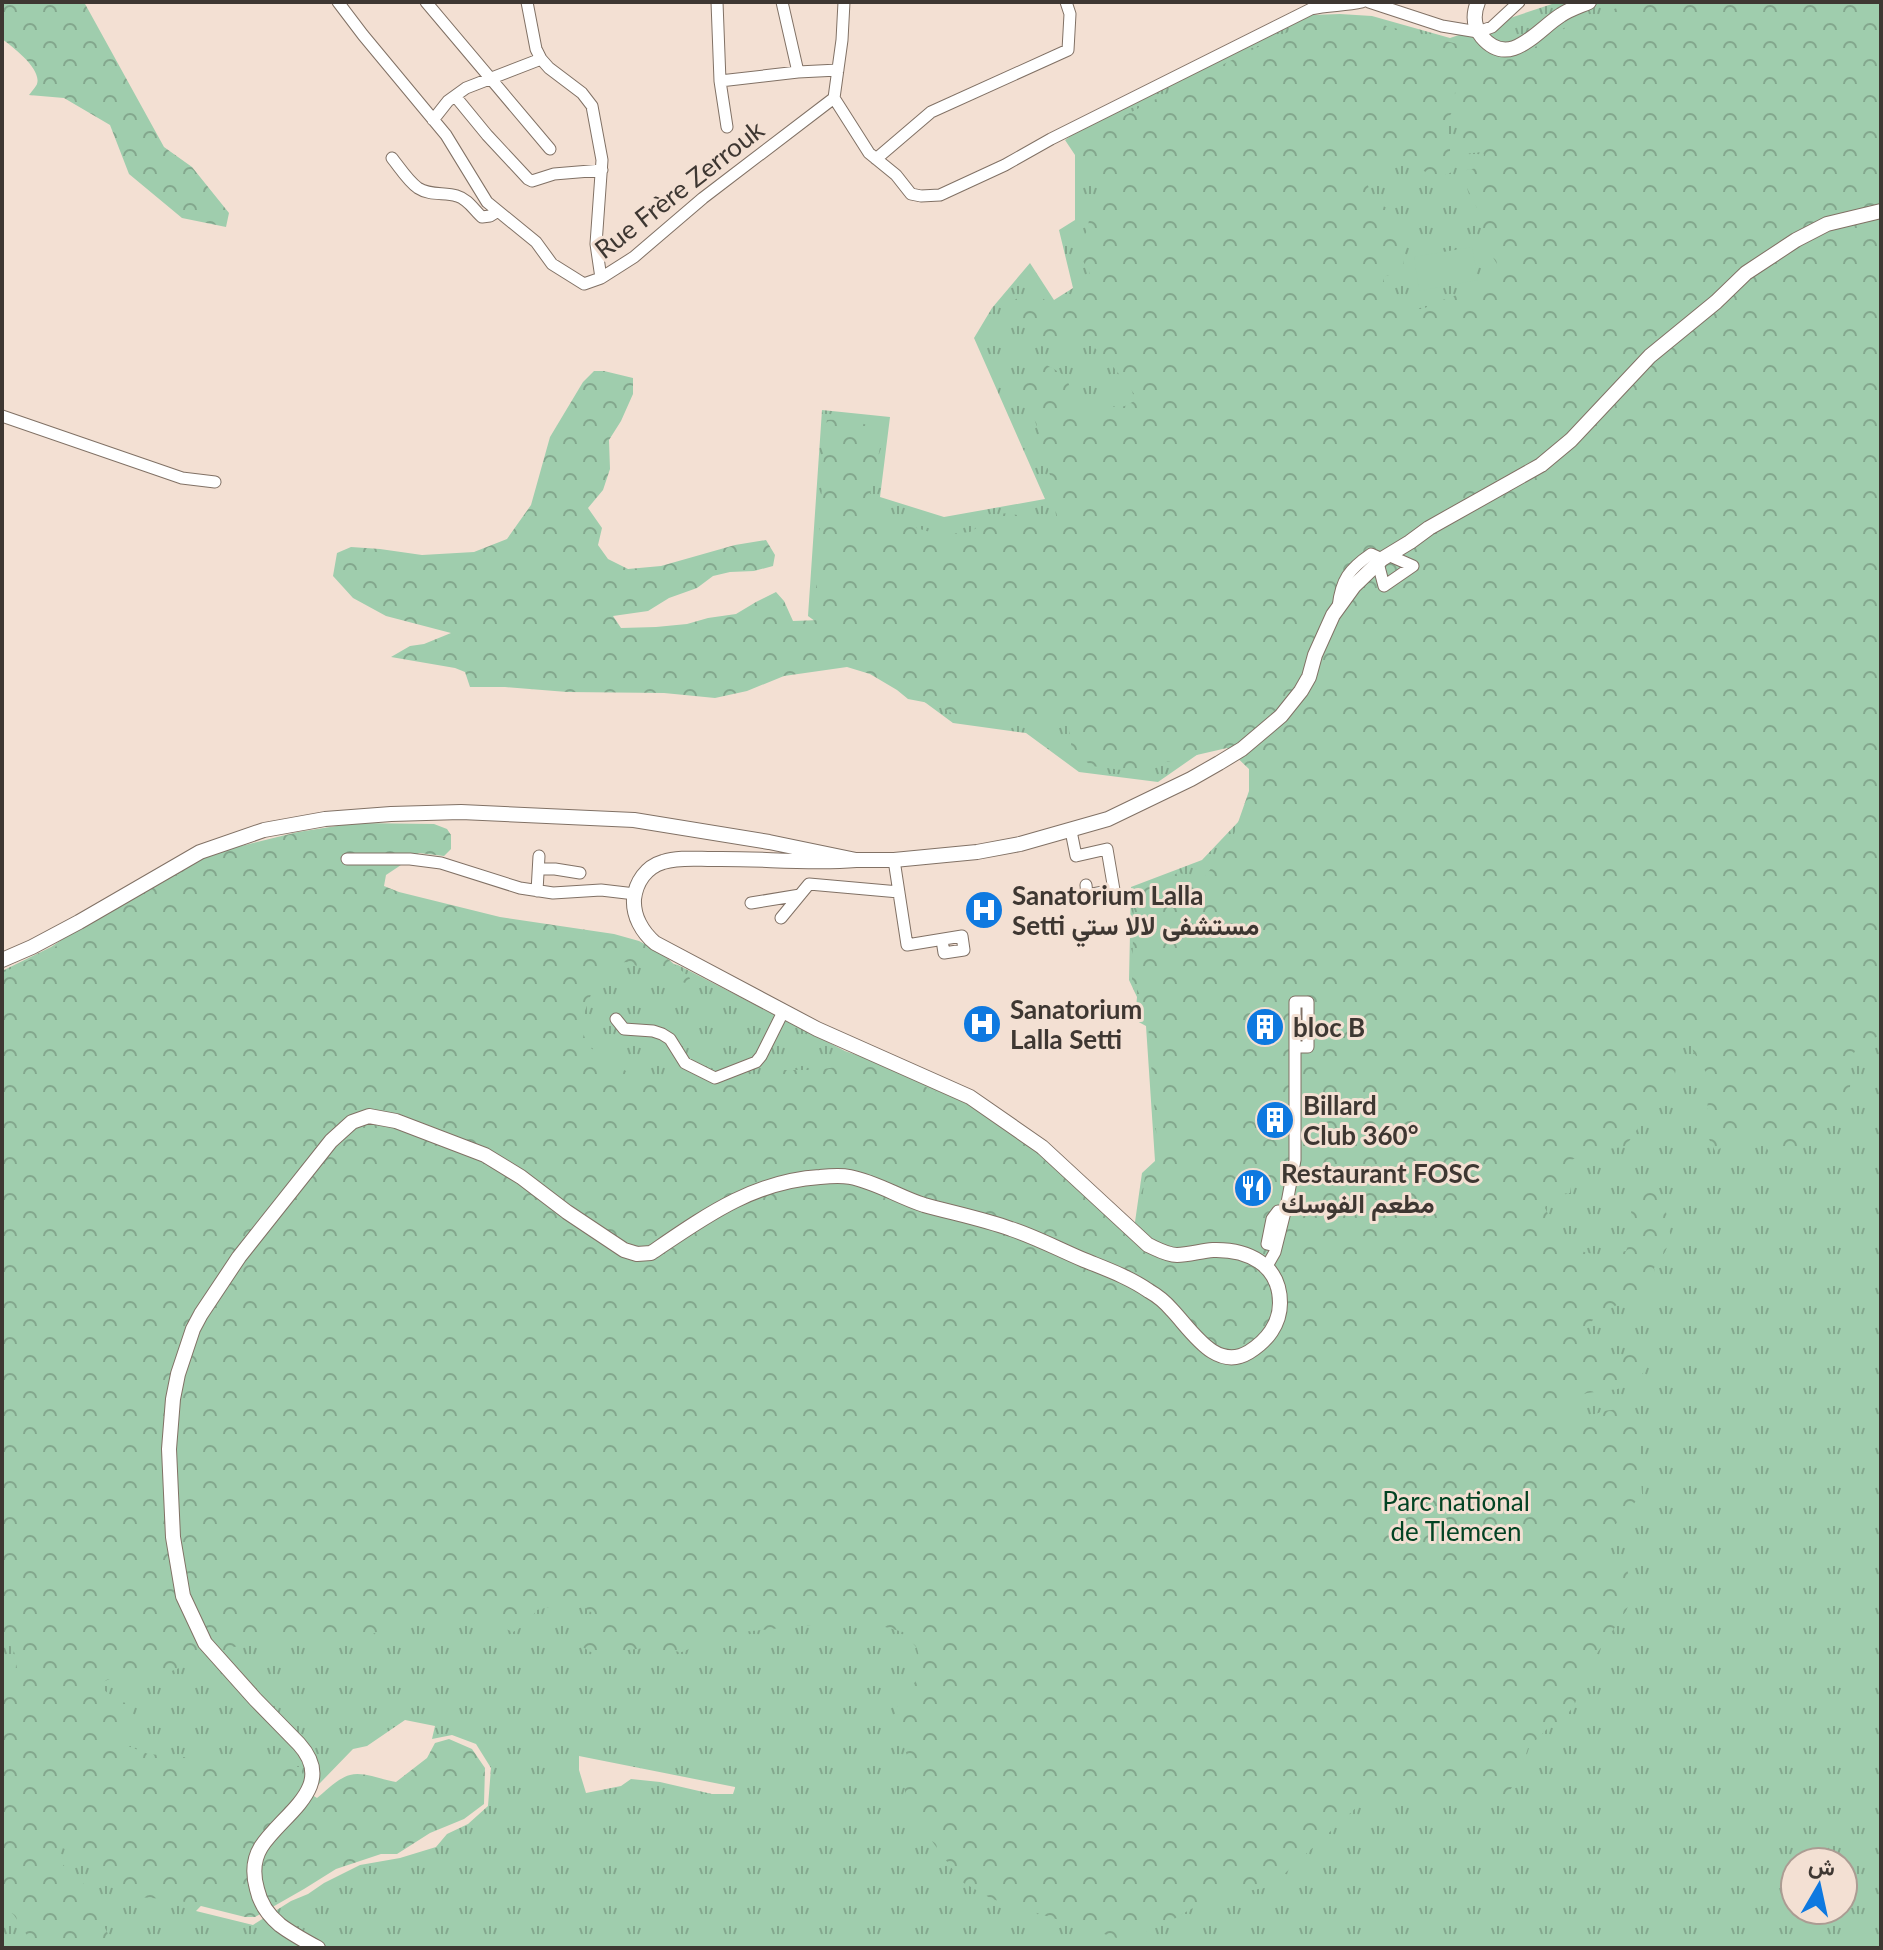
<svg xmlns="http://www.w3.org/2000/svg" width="1883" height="1950" viewBox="0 0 1883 1950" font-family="Lato,Vazirmatn,sans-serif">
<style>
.grass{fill:url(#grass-tufts);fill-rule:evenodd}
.forest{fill:url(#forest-crowns);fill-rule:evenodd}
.pitch{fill:#9fcdad}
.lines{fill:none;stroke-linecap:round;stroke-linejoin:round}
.street-casing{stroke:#817165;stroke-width:13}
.secondary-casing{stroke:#817165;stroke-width:16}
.street{stroke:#fff;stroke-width:11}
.secondary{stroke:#fff;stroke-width:14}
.labels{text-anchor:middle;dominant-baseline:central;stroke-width:6;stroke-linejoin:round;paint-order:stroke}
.street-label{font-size:26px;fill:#3e3732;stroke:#f3e0d3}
.poi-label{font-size:26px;font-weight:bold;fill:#3e3732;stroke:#f3e0d3;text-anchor:start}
.park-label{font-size:26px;fill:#024323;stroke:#f3e0d3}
</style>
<defs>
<pattern id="grass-tufts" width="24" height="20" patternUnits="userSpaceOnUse" patternTransform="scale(2)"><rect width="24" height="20" fill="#9fcdad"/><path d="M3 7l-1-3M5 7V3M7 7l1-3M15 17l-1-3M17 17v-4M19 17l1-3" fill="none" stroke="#83a78d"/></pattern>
<pattern id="forest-crowns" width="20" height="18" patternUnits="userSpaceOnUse" patternTransform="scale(2)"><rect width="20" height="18" fill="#9fcdad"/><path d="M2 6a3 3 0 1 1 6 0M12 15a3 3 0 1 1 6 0" fill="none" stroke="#83a78d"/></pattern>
</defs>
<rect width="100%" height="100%" fill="#f3e0d3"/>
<!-- grass -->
<path class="grass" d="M1558,2h323v1946h-1879v-977l49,-24 47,-32 109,-60 42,11 148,31 281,68 167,86 49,17 75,37 62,41 102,90 9,-63 13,-12 -9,-135 -11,-6 2,-23 -8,-17 2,-93 71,-27 75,-79 -40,-54 -79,55 -79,-10 -53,-39 -73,-10 -145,-107 14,-206 68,7 -10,80 64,20 101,-18 -71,-161 18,-30 38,-45 24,37 19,-12 -14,-58 16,-10v-65l-10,-15 18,-13 229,-112 28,-1 32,2 78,22zM405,1720l30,6 -3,13 20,-4 24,9 15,24 -3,38 -20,18 -21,10 -11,13 -36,11 -40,7 -36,18 -16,11 -17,7 -38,24 -57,-14 157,-162 14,-3zM579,1756l156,31v1l-2,6h-21l-52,-12 -29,-3 -10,7 -35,7 -7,-23zM1795,1862h48v48h-48z"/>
<!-- forest -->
<path class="forest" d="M2,2h82l80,145 28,20 37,46 -3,14 -44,-9 -53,-44 -19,-49 -46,-27 -35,-3c1,-1 8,-10 8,-11 5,-15 -24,-37 -35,-45z
M1635,2h246v1033l-23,10 -6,12 -3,45 -25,23 -16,19 -37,12 -14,-26 -42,21 -10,-20 5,-52 -17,-28 -2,-13 -10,2 -6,34 -10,21 -16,17 -24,35 -28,3 -26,10 3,9 -4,24 -20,2 -5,13c20,40 35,53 81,43l6,-16 -1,-27 13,-20 12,7 10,17 5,26 -6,14 -11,16 4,16 -11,16 -25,3 -24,10 -14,19 7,22 21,4 24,-5 14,8 -5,11 -27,17 -31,4 -23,9 -3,16 14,5 28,-12 25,-3 13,8 3,8 -5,24 3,46 -22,26 -32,31 5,11h26l8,3 4,35 -5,11 -37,54 -15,41 -10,12 -17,11 -19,19 -10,31 -16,22 -23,2 -66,-6h-29l-26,9 -88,81 -51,9 -28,13 -24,14 -27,11 -23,4 -125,-39 -30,-17 -47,-64 -10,-23v-8l6,-20 -17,-49 4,-15 17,-21 6,-17 -4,-17 -14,-16 -43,-12 -128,13 -24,8 -26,11 -37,-4 -51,6 -13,-8 12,-16 -1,-17c-17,-15 -35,-8 -55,-3l-12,15 -12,7 -24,-10 -44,-7 -22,2 -54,18 -44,6 -65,1 -26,5 -78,30 -44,1 -14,6 17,16 18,5 -1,11 -14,6 5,22 25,10 151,13 6,11 -6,9 18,11c9,-7 21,-20 33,-23 13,-4 32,5 46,7l31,-24 8,-15 14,-4 23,10 13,19 -1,36 -20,15 -34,14 -33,21h-16l-45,15 -32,20 -49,28h-10l-68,-17 -39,-3 -51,-39 -27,-11 -1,14 28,26 9,14 7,23 9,18 -26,1 -24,-5 -17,7 -15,-5 -16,-25 -12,-10v-218l9,-4c8,-18 8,-33 -9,-45v-665l50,-24 46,-32 123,-66 77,-19 58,-9 78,1 13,5 4,6v14l-7,7 -25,-3 -33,22 -2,11 15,6 101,25 114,17 25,7 21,11 30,26 -2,6 -62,-22 -22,4 -10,20 -14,39 8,21 25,18 28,15 57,7 20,1 56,-17h43l57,-9 92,46 62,39 109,95 8,-65 13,-14v-7l-10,-131 -11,-6 4,-21 -9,-17 2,-90 33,-10 10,-7 27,4 25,-30 5,-13 15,-43v-22l-22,-21 -65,15 -17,8 -23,-1 -30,-4 -20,-15 -3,-23 -13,-11 -24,4 -22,-3 -36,2 -15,-3 -25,-13 -26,-5 -11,-9 -27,-16 -23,-7 -63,9 -37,15 -32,7 -51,-5 -97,-1 -62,-5h-35l-5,-15 -10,-4 -64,-11 19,-11 14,-2 27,-11 -65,-17 -33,-18 -20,-22 4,-23 14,-6 29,2 42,6 52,-3 33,-13 24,-34 19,-68 33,-55 11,-11h10l29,7v16l-12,27 -12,19 1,29 -7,21 -15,18 14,20 -4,17 10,14 20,10 33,-3 74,-21 31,-5 9,15 -2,11 -19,5 -24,1 -17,4 -16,12 -28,10 -21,13 -35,5 8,12 35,-1 31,-3 21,-6 28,-4 20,-12 20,-10 8,9 9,20 27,-1 -5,-15 9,-154v-18l3,-13c19,-1 36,2 53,10v18l-12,55 2,11 70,21 30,-3 31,-19 33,4 16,8 7,-4 -3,-18 1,-13 -8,-24 -5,-25 -12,-34 -6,-10 -3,-14 11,-19 9,-2c29,16 27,12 32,45l13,7 19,-7 20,-1 13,-7 -23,-30 -22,-23 -14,-5 -21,9 -17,-4 -4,-17c-11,-6 -27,-1 -40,-2l9,-21 22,-15c12,4 23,14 34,20l20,-12 9,-12 -2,-16 -11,-18v-14l8,-6 6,-25 16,-8 2,-6c-18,-16 -26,-24 -32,-48l4,-8 112,-59 118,-59 29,-1 26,2 110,28 21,10 15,-1 17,-8 45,-28zM1455,92l9,16 -7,21 -2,20 9,5 18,-2 2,3 -7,13 -10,2 -2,14 18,36 -1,19 15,25 2,7 -2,14 -11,2 -4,5 -14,-4 -19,11 -9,1 -17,9h-9l-18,-11 -11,-12 -2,-9 21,-7c-2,-14 1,-39 -5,-51 -3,-5 -9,-9 -14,-12 -19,-13 -22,-29 -14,-50 33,-9 55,29 81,15l-4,-44 1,-11 5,-8z"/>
<!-- pitch -->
<path class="pitch" d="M1472,247l6,33 -59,11 -5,-34z"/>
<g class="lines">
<!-- street casing -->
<g class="street-casing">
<path id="street" d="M338,2l25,33 83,100 41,67 49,40 16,22 32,20 17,-6
M426,2l124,147
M527,2l9,47 5,10 8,9 33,25 10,13 10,54 -6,84 5,34 33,-21 69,-59 131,-100
M717,2l3,79
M782,2l16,70 40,-2
M844,2l-2,38 -8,58 35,55 27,22 15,19 10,2 19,-1 65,-30 46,-26 260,-130c17,-4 34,-3 51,-7
M1369,2l73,24 36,6 14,-5 27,-25
M455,96l32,39 41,44 4,2 22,-7 48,-4
M433,120l15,-19 18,-13 75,-29
M727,127l-7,-46 78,-9
M392,158c8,10 16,23 26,30 12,8 27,4 39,8 11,3 17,14 25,21l8,-1 8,-5
M876,159l55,-47 137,-62 2,-36 -4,-12
M2,416l180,62 33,4
M1378,563l6,23 29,-20 -25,-11
M1338,607c3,-27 11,-38 33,-53l11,5
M1071,831l5,25 31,-7 7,41 -27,5 -1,-10
M347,859h63l31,4 79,25 33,5 48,-3 34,4
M894,860l13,85 55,-9 2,14 -20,3 -2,-13
M539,869h16l25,4
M537,891l2,-35
M751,903l49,-8
M781,918l28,-34 90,8
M616,1019l8,10 29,2 9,3 8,5 15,24 30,15 41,-16 5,-6 22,-44
M1276,1246l-9,-2 5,-25 6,-8 7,1
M1267,1266l8,-14 11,-44 9,-48v-158h13v45h-13"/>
</g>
<!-- secondary casing -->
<g class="secondary-casing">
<path id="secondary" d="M1478,2c-5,12 -5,24 4,35 28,33 56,-8 79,-22 9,-6 19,-9 28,-13
M2,960l30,-13 47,-25 121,-70 64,-22 61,-11 66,-5 70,-2 173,8 135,22 87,18h38l83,-8 43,-8 88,-25 83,-40 28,-16 23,-14 39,-33 20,-25 8,-14 6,-22 18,-40 21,-29 28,-27 28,-17 19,-14 112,-63 30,-25 79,-84 66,-54 30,-29 50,-33 31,-16 54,-13
M318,1948c-13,-7 -26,-14 -38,-23 -11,-9 -20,-22 -23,-36 -4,-14 -4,-29 4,-42 21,-33 77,-60 38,-103l-44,-45 -50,-56 -22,-47 -10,-59 -4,-88 4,-50 5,-25 15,-45 8,-15 38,-57 92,-116 21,-19 17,-6 27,5 89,34 36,22 46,35 57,38 13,4 14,-1c53,-36 102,-72 169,-76 10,-1 20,-2 30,0 26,5 49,20 74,28 29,8 59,14 87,24 25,8 49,21 73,31 22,9 45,17 65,31 9,5 17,12 23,19 20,21 44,62 77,42 18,-11 31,-28 31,-49 0,-39 -33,-54 -67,-53 -12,1 -25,5 -36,5 -10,0 -20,-6 -29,-10l-106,-98 -72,-50 -153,-68 -162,-86c-13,-11 -22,-27 -21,-44 2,-17 12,-32 29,-37 15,-5 34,-3 49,-3 48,-1 96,5 144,1"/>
</g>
<!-- street -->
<use href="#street" class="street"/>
<!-- secondary -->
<use href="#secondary" class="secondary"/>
</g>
<!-- icons -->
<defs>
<g id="hospital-disc" transform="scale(2)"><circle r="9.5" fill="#0e79e0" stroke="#f3e0d3"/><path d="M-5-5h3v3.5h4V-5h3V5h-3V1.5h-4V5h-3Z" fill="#fff"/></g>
<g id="building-disc" transform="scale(2)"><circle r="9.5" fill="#0e79e0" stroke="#f3e0d3"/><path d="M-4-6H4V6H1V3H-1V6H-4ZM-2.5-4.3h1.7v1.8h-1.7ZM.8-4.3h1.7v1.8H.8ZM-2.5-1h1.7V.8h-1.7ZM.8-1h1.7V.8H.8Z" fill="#fff"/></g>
<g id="restaurant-disc" transform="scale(2)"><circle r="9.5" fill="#0e79e0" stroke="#f3e0d3"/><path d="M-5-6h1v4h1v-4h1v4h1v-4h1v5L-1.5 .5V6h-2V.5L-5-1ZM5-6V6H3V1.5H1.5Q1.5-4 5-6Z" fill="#fff"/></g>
</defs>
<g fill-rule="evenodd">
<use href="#hospital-disc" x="984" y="910"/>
<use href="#hospital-disc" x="982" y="1024"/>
<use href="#building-disc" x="1265" y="1027"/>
<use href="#building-disc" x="1275" y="1120"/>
<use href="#restaurant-disc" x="1253" y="1188"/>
</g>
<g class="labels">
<!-- street labels -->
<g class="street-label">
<text transform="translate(679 189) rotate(-38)">Rue Frère Zerrouk</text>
</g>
<!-- poi labels -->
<g class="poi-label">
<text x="1012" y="895">Sanatorium Lalla<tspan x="1012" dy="30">Setti مستشفى لالا ستي</tspan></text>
<text x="1010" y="1009">Sanatorium<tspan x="1010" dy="30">Lalla Setti</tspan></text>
<text x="1293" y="1027">bloc B</text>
<text x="1303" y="1105">Billard<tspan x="1303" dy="30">Club 360°</tspan></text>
<text x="1281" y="1173">Restaurant FOSC<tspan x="1281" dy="30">مطعم الفوسك</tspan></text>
</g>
<!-- park labels -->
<g class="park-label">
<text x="1456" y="1501">Parc national<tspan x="1456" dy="30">de Tlemcen</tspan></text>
</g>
</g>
<!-- border -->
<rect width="1883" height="1950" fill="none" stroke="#3e3732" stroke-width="8"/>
<!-- north arrow -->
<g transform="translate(1819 1886) rotate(9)"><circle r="38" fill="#f3e0d3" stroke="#ab9c93" stroke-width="2"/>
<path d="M0-6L14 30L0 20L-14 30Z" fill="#0e79e0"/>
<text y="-12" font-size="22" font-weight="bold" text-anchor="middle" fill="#3e3732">ش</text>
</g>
</svg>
